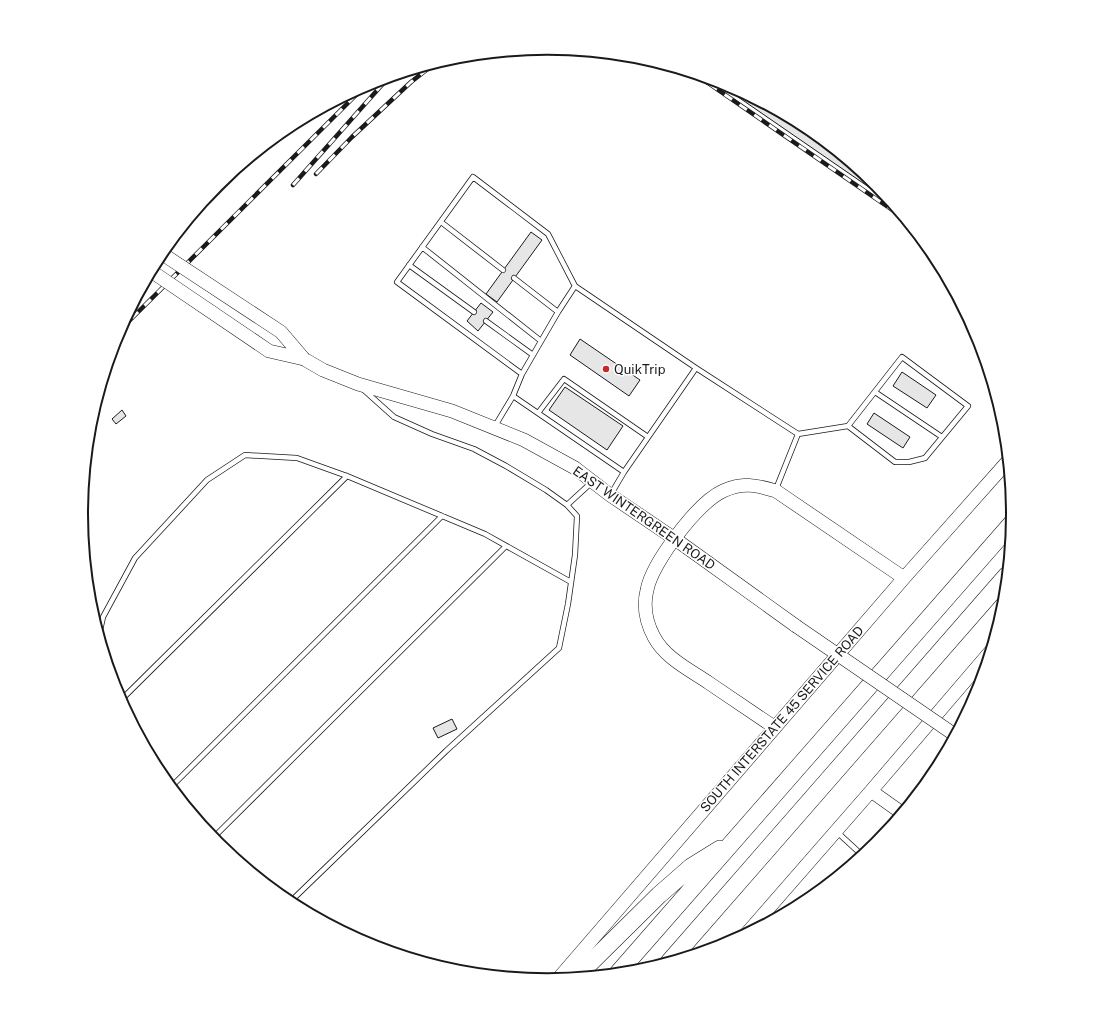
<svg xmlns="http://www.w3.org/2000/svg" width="1094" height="1028" viewBox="0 0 1094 1028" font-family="'Public Sans',sans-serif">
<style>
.building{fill:#e6e6e6;stroke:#1a1a1a}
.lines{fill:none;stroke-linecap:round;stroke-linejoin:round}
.service-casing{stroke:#1a1a1a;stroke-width:6}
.tertiary-casing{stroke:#1a1a1a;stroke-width:12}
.secondary-casing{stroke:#1a1a1a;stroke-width:14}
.motorway-casing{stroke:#1a1a1a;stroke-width:18}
.service{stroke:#fff;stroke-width:4.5}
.tertiary{stroke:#fff;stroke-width:11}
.secondary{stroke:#fff;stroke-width:13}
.motorway{stroke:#fff;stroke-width:17}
.rail-casing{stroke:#1a1a1a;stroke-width:4.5}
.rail{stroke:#fff;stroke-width:3;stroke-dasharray:9;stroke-linecap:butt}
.secondary-bridge-casing{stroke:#1a1a1a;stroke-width:14;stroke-linecap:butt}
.secondary-bridge{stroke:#fff;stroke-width:13}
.poi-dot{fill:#c62828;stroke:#fff;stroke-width:1.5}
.labels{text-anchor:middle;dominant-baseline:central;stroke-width:3;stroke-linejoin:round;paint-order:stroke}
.poi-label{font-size:13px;fill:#1a1a1a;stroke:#fff;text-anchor:start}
.street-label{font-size:13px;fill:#1a1a1a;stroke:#fff}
.rim{fill:none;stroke:#1a1a1a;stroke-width:2}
</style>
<rect width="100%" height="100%" fill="#fff"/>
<!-- building -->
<path class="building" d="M712,79l14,5 80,43 71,58 15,18z
M531,232l11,8 -45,62 -11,-8z
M481,303l12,9 -15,19 -11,-10z
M580,339l60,41 -11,16 -59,-41z
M902,372l34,23 -9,13 -34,-22z
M565,387l58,39 -16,24 -58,-40z
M122,410l4,6 -10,8 -4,-5z
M874,413l36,24 -7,11 -36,-24z
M452,719l5,10 -19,9 -5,-10z"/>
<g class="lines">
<!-- service casing -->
<g class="service-casing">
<path id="service" d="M441,222l62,48
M422,247l119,94
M409,265l65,47
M514,278l44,34
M486,321l47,34
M522,374l36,-62 17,-26
M875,392l67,45
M513,396l111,76
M538,413l26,-34 84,58
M495,426l18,-30 9,-22 -125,-92 76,-105 75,57 27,52 121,82 102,66 -22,55
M798,434l50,-8 54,-69 66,49 -43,52 -16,4h-14l-47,-36
M611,494l13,-22 72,-104
M567,505l24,-22
M99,635l4,-18 32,-59 72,-78 38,-25 52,3 50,18 138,58 86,48
M121,700l226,-224
M171,787l271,-271
M837,832l25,23
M213,838l293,-292
M290,902l156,-151 113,-103 9,-44 7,-49 2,-39 -10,-11 -21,-15 -40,-24 -32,-17 -42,-15 -38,-17 -29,-26"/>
</g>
<!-- tertiary casing -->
<g class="tertiary-casing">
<path id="tertiary" d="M204,201l31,-31"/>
</g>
<!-- secondary casing -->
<g class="secondary-casing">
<path id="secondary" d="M304,359l19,11 35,14 94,27 72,29 51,28 35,27 65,44 121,87
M774,727c-21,-14 -43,-29 -65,-44 -19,-13 -44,-25 -55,-46 -8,-15 -11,-31 -7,-47 5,-27 51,-88 76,-99 20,-9 33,-6 53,0l128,87
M871,791l31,22
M747,933l124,-142 119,-139
M558,979l346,-401 104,-117"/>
</g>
<!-- motorway casing -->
<g class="motorway-casing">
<path id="motorway" d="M669,962l338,-387
M618,973l394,-450
M576,977l83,-82 32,-28 29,-18"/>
</g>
<!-- service -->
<use href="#service" class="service"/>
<!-- tertiary -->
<use href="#tertiary" class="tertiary"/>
<!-- secondary -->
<use href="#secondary" class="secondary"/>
<!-- motorway -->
<use href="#motorway" class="motorway"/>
<!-- rail casing -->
<g class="rail-casing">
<path id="rail" d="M695,74l209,144
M316,174l36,-37 59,-55 23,-18
M293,185l32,-36 63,-71
M119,331l247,-246"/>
</g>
<!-- rail -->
<use href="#rail" class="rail"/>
<!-- secondary-bridge casing -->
<g class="secondary-bridge-casing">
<path id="secondary-bridge" d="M161,253l120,79 23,27
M151,271l118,80 35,8
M796,626l159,109"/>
</g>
<!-- secondary-bridge -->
<use href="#secondary-bridge" class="secondary-bridge"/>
</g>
<!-- markers -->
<circle class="poi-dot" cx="606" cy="369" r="4"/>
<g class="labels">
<!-- poi labels -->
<g class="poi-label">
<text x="614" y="369">QuikTrip</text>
</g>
<!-- street labels -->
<g class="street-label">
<text transform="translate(644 518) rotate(35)">EAST WINTERGREEN ROAD</text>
<text transform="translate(782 719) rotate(-49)">SOUTH INTERSTATE 45 SERVICE ROAD</text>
</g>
</g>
<!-- crop -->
<path d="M0 0H1094V1028H0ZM88 514a459 459 0 1 1 918 0a459 459 0 1 1-918 0Z" fill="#fff" fill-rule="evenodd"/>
<path class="rim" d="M88 514a459 459 0 1 1 918 0a459 459 0 1 1-918 0Z"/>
</svg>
